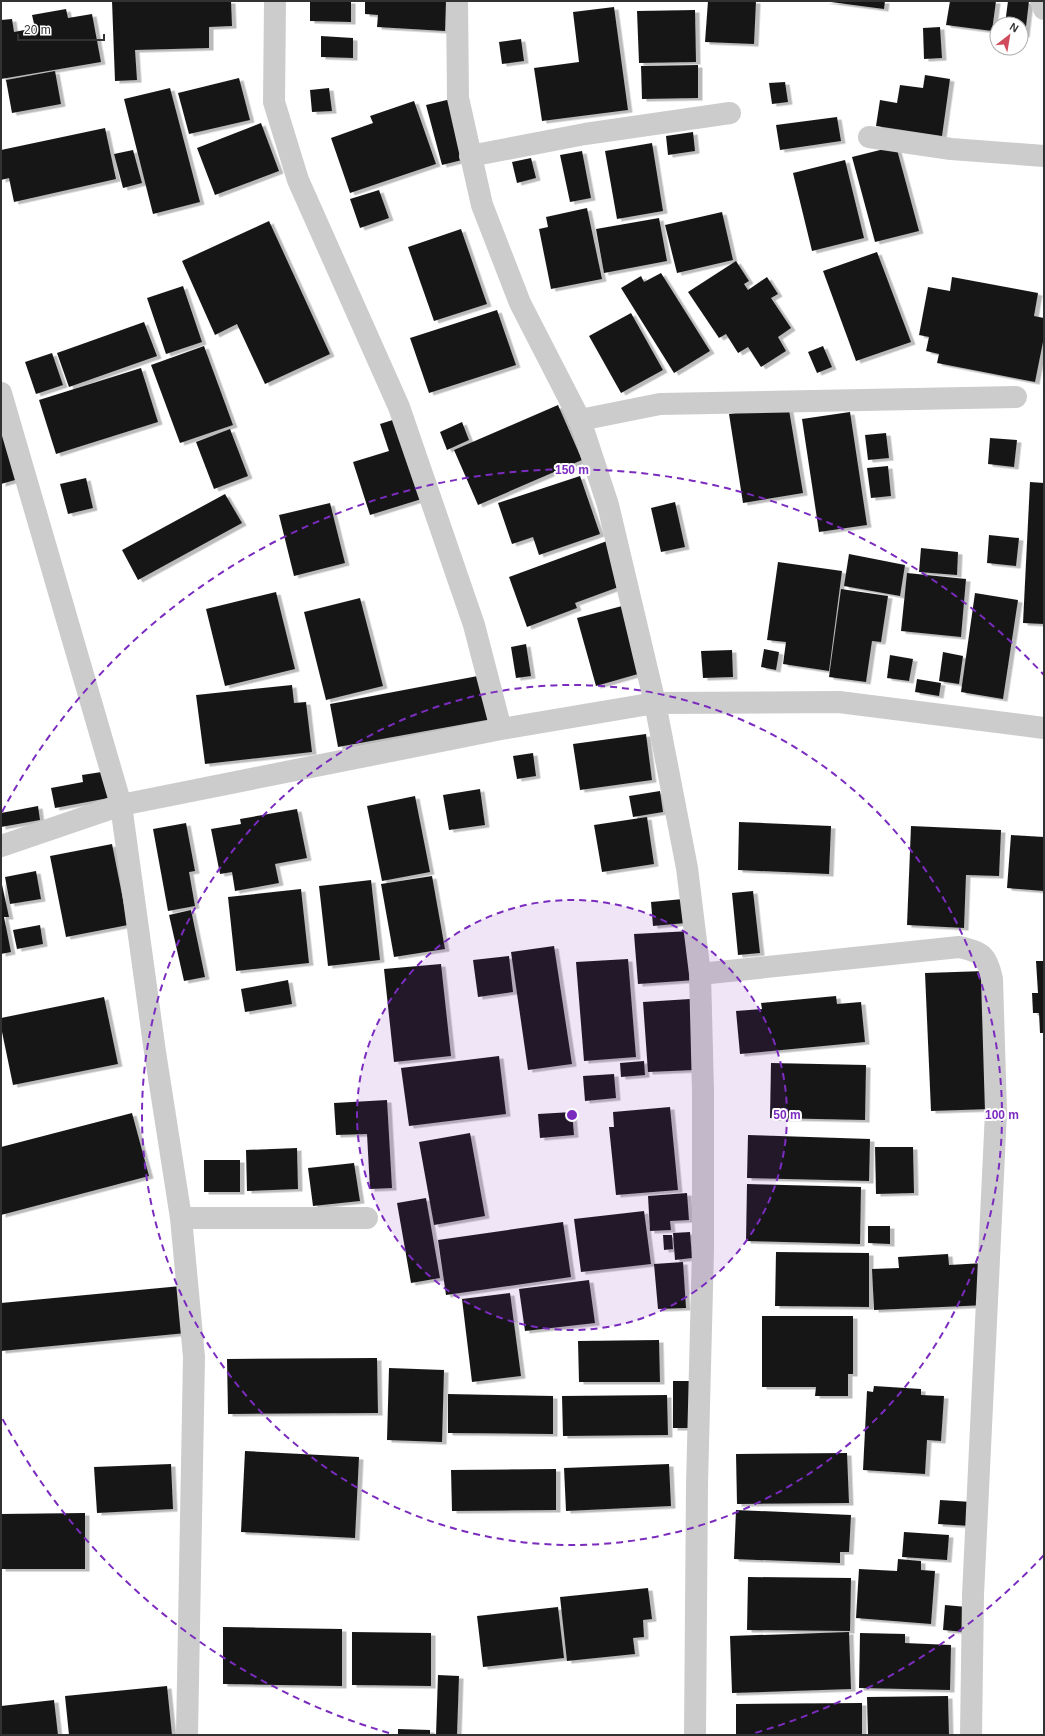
<svg xmlns="http://www.w3.org/2000/svg" width="1045" height="1736" viewBox="0 0 1045 1736" font-family="Helvetica,sans-serif">
<style>
.building{fill:#191919;filter:url(#shadow)}
.lines{fill:none;stroke-linecap:round;stroke-linejoin:round}
.street{stroke:#ccc;stroke-width:22}
.ring{fill:none;stroke:#7b2cbf;stroke-width:2;stroke-dasharray:7 5}
.centre{fill:#7b2cbf;stroke:#fff;stroke-width:2}
.ring-label{font-size:12px;text-anchor:middle;font-weight:bold;fill:#7b2cbf;stroke:#fff;stroke-width:4;stroke-linejoin:round;paint-order:stroke}
</style>
<defs>
<filter id="shadow"><feDropShadow dx="4.5" dy="2.5" stdDeviation="0" flood-color="#0004"/></filter>
</defs>
<rect width="100%" height="100%" fill="#fff"/>
<!-- building -->
<path class="building" d="M112,1h119l1,25 -23,1v21l-74,2 2,30 -22,1z
M310,1h41v21l-41,-1z
M365,1h81l-1,30 -68,-4 1,-12 -13,-1z
M708,1h48l-2,43 -49,-2z
M823,1h62l-1,8z
M950,1h46l-4,30 -46,-6z
M1008,1h21l-4,34 -4,-1v-10h-16z
M614,7l14,103 -86,11 -8,-53 45,-6 -6,-50z
M66,9l2,9 24,-4 9,48 -100,17v-59l11,-1 2,13 21,-4 -3,-13z
M695,10l1,52 -57,1 -2,-52z
M940,27l2,31 -18,1 -1,-31z
M321,36l32,2v20l-32,-1z
M521,39l3,22 -22,3 -3,-22z
M698,65v33l-56,1 -1,-33z
M55,71l6,33 -49,9 -6,-33z
M925,75l25,4 -8,57 -66,-10 4,-26 17,3 3,-18 23,3z
M239,78l11,42 -61,14 -11,-41z
M785,82l3,20 -16,2 -3,-21z
M170,88l30,114 -47,12 -29,-115z
M329,88l3,23 -20,1 -2,-22z
M451,99l15,60 -24,6 -16,-60z
M414,101l22,63 -86,29 -19,-55 42,-15 -3,-7z
M837,117l4,24 -61,9 -4,-25z
M261,123l18,48 -64,24 -18,-47z
M105,128l11,51 -102,23 -5,-24 -8,2v-30z
M693,132l2,19 -27,4 -2,-19z
M652,143l11,68 -46,8 -12,-68z
M896,146l23,85 -44,11 -23,-85z
M133,150l9,33 -19,5 -9,-34z
M582,151l9,47 -21,4 -10,-47z
M531,158l5,20 -19,5 -5,-21z
M845,160l19,78 -52,13 -19,-78z
M379,190l10,28 -29,10 -10,-29z
M587,208l15,71 -51,10 -12,-60 9,-2 -2,-10z
M722,212l11,48 -56,13 -12,-48z
M659,218l8,43 -63,12 -8,-44z
M269,221l61,133 -65,30 -28,-60 -22,11 -33,-74z
M461,229l26,75 -53,17 -26,-74z
M877,252l34,90 -55,19 -33,-90z
M736,261l13,20 -5,3 4,6 19,-13 11,17 -7,4 20,30 -13,9 8,14 -25,16 -13,-20 -10,6 -12,-19 -7,4 -31,-46z
M661,273l49,78 -36,22 -53,-85 20,-12 3,6z
M952,277l86,16 -4,23 10,2v19l-9,45 -98,-19 2,-9 -13,-3 3,-14 -10,-2 9,-48 22,4z
M183,286l19,56 -36,12 -19,-56z
M497,310l19,55 -87,28 -19,-55z
M631,313l32,57 -42,23 -32,-57z
M144,322l13,34 -88,31 -12,-34z
M204,346l29,79 -53,18 -29,-78z
M823,346l9,21 -15,6 -9,-21z
M52,353l11,32 -27,9 -11,-32z
M141,368l17,54 -102,32 -17,-54z
M788,404l15,89 -60,10 -14,-89z
M558,405l24,55 -104,45 -24,-55z
M850,412l17,113 -48,7 -17,-113z
M402,417l26,80 -58,18 -17,-53 36,-11 -9,-27z
M462,422l7,18 -22,10 -7,-18z
M1,426l21,52 -21,6z
M230,429l18,47 -34,13 -18,-47z
M886,433l3,25 -21,2 -3,-25z
M990,438l27,2 -3,27 -26,-3z
M888,466l3,30 -20,2 -4,-30z
M580,476l20,58 -61,21 -6,-18 -21,7 -14,-41z
M86,478l7,30 -25,6 -8,-30z
M1030,482l14,1v141l-21,-1z
M225,494l17,29 -104,57 -16,-30z
M675,502l10,45 -24,5 -10,-44z
M330,503l15,60 -51,13 -15,-61z
M989,535l30,3 -3,28 -29,-3z
M607,541l17,44 -49,18 2,5 -50,19 -18,-50z
M921,548l37,4 -1,23 -38,-3z
M849,554l56,11 -5,31 -56,-10z
M778,562l64,9 -13,100 -46,-7 3,-22 -19,-2z
M907,573l59,6 -5,58 -60,-6z
M841,589l47,7 -7,46 -9,-1 -6,41 -37,-5z
M276,592l19,77 -70,17 -19,-77z
M975,593l43,7 -15,99 -42,-7z
M360,598l23,88 -57,14 -22,-88z
M622,606l23,66 -49,14 -19,-68z
M526,644l5,32 -15,2 -5,-31z
M764,649l15,3 -3,18 -15,-3z
M732,650l1,27 -30,1 -2,-27z
M943,652l20,4 -4,28 -20,-3z
M890,655l23,4 -4,22 -22,-3z
M483,675l9,44 -154,28 -8,-43z
M917,679l24,4 -2,13 -24,-4z
M292,685l2,18 12,-1 6,50 -107,12 -9,-69z
M646,734l6,46 -72,10 -7,-46z
M533,753l3,23 -19,3 -4,-23z
M108,771l6,26 -59,11 -4,-20 32,-6 -1,-7z
M480,789l5,36 -36,5 -6,-35z
M660,791l3,21 -30,5 -4,-21z
M415,796l15,76 -48,9 -15,-75z
M38,806l2,14 -39,7v-14z
M297,809l10,49 -32,6 4,19 -44,8 -3,-19 -12,2 -9,-45 30,-5 -1,-5z
M647,817l7,47 -52,8 -8,-47z
M739,822l92,4 -2,48 -91,-4z
M186,823l9,48 -6,1 6,34 -27,5 -15,-82z
M911,826l90,4 -2,46 -33,-1 -2,53 -57,-3z
M1011,835l33,2v54l-37,-3z
M112,844l16,81 -62,12 -16,-81z
M36,871l5,28 -31,5 -5,-27z
M432,876l13,73 -51,8 -13,-73z
M1,880l8,37h-5l7,35 -10,2z
M371,880l9,80 -52,6 -9,-80z
M301,889l8,74 -73,8 -8,-74z
M753,891l7,62 -22,2 -6,-62z
M683,899l3,24 -33,3 -2,-24z
M191,910l14,67 -21,4 -15,-66z
M40,925l3,19 -26,5 -4,-19z
M691,931l4,49 -57,4 -4,-50z
M554,946l18,118 -44,6 -17,-118z
M509,956l4,36 -35,5 -5,-37z
M628,959l8,98 -52,4 -8,-99z
M1036,961h8v72h-4l-1,-20h-6l-1,-20h6z
M441,964l10,92 -57,6 -10,-93z
M985,971l6,138 -60,2 -6,-138z
M288,980l4,24 -47,8 -4,-23z
M836,996l1,8 24,-2 4,40 -125,12 -4,-43 26,-2 -1,-6z
M104,997l14,67 -105,21 -12,-58v-9z
M690,999l4,71 -46,2 -5,-70z
M499,1056l7,58 -97,12 -8,-58z
M644,1061l1,14 -24,2 -1,-14z
M771,1063l95,2 -1,55 -95,-2z
M614,1074l2,24 -31,3 -2,-25z
M387,1100l5,88 -22,1 -3,-55 -31,1 -2,-32z
M670,1107l8,83 -62,5 -7,-68h5l-1,-15z
M572,1112l2,23 -34,3 -2,-24z
M132,1113l17,63 -148,39v-68z
M470,1133l15,83 -51,9 -15,-83z
M748,1135l122,4 -1,42 -122,-3z
M875,1147h38l1,46 -38,1z
M297,1148l1,41 -51,2 -1,-41z
M204,1160h36v32h-36z
M354,1163l6,38 -47,5 -5,-38z
M747,1184l114,3 -1,57 -114,-3z
M687,1193l2,27 -19,1 1,9 -21,1 -2,-35z
M426,1198l14,80 -29,5 -14,-80z
M644,1211l7,53 -70,8 -7,-53z
M563,1222l8,55 -125,18 -8,-55z
M868,1226h22v18l-22,-1z
M690,1232l2,26 -17,2 -2,-27z
M663,1235h9l1,14 -9,1z
M776,1252l93,1v54l-94,-1z
M948,1254l1,11 35,-2 3,42 -113,5 -2,-41 27,-1 -1,-11z
M683,1262l3,46 -28,1 -4,-45z
M589,1280l6,43 -70,8 -6,-42z
M181,1286l5,47 -185,18v-48z
M510,1293l11,83 -49,6 -10,-83z
M762,1316h91v58h-5v22h-33l1,-9h-54z
M659,1340l1,42h-81l-1,-41z
M377,1358l1,55 -150,1 -1,-55z
M389,1368l55,2 -2,72 -55,-2z
M673,1381h19l1,47h-20z
M874,1386l47,3v6l23,1 -3,45 -14,-1 -2,34 -62,-4 4,-79 6,1z
M448,1394l105,2v38l-105,-1z
M667,1395l1,40 -105,1 -1,-40z
M245,1451l114,6 -4,81 -114,-6z
M847,1453l2,50 -112,1 -1,-50z
M171,1464l2,45 -76,4 -3,-46z
M669,1464l2,42 -105,5 -2,-43z
M556,1469v41l-104,1 -1,-41z
M940,1500l32,2 -1,24 -33,-2z
M736,1510l115,5 -2,37h-9v11l-106,-4z
M85,1513v56h-84v-55z
M904,1532l45,3 -2,25 -45,-3z
M898,1559l23,2v9l14,1 -4,53 -75,-6 3,-49 38,2z
M748,1577l103,1 -1,53 -103,-1z
M648,1588l4,31 -9,1 1,17 -11,1 2,16 -68,7 -7,-64z
M945,1605l22,2 -2,25 -22,-2z
M558,1607l6,51 -81,9 -6,-51z
M223,1627l119,2v57l-119,-2z
M352,1632l79,1v53l-79,-1z
M849,1632l2,57 -119,4 -2,-57z
M860,1633l45,1v9l46,2 -1,45 -91,-2z
M438,1675l21,1 -2,59h-21z
M167,1686l5,49h-103l-4,-39z
M948,1696l1,39h-81l-1,-38z
M54,1700l4,35h-57v-29z
M862,1703v32h-126v-31z
M398,1729l32,1v5h-32z"/>
<g class="lines">
<!-- street -->
<path class="street" d="M275,1l-1,101 24,78 101,227 75,218 27,104
M457,1l1,97 24,107 38,98 60,117 28,85 47,198 32,165 13,106 3,117v158l-6,236 -2,250
M1041,1l3,8
M869,137l82,12 93,7
M470,156l115,-22 145,-21
M1,393l120,412 34,247 26,166 13,139 -7,378
M580,420l80,-16 356,-7
M1,846l120,-41 380,-76 154,-26 184,-1 205,26
M700,974l259,-27c23,5 28,8 33,32l4,133 -23,483 -2,140
M181,1218h186"/>
</g>
<!-- distance rings -->
<circle cx="572" cy="1115" r="215" fill="#7b2cbf" fill-opacity=".12"/>
<g class="ring">
<circle cx="572" cy="1115" r="215"/>
<circle cx="572" cy="1115" r="430"/>
<path d="M1044 1555A645 645 0 0 1 755 1733M389 1733A645 645 0 0 1 2 1418M2 812A645 645 0 0 1 1044 675"/>
</g>
<circle cx="572" cy="1115" r="6" class="centre"/>
<g class="ring-label">
<text x="572" y="474">150 m</text>
<text x="787" y="1119">50 m</text>
<text x="1002" y="1119">100 m</text>
</g>
<!-- border -->
<rect width="1045" height="1736" fill="none" stroke="#323232" stroke-width="4"/>
<!-- north arrow -->
<g transform="translate(1009 36) rotate(31)"><circle r="19" fill="#ffffff" stroke="#adadad"/>
<path d="M0-3L7 15L0 10L-7 15Z" fill="#d04c5c"/>
<text y="-6" font-size="11" font-weight="bold" text-anchor="middle" fill="#323232">N</text>
</g>
<!-- scale -->
<path d="M18 34v6h86v-6" fill="none" stroke="#323232" stroke-width="2"/>
<text x="24" y="34" font-size="12" fill="#323232" stroke="#ffffff" stroke-width="3" paint-order="stroke">20 m</text>
</svg>
